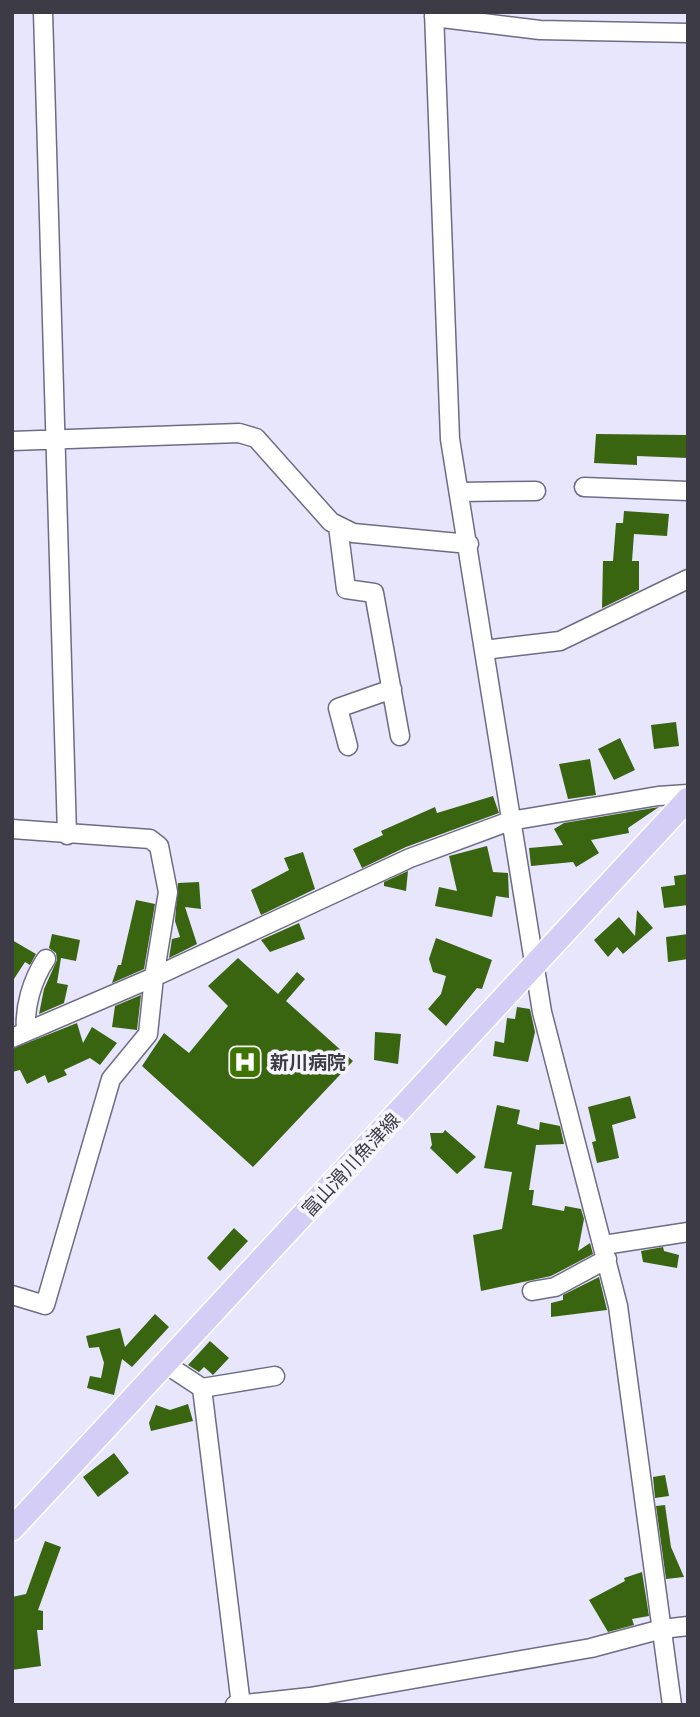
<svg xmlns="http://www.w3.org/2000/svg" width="700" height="1717" viewBox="0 0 700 1717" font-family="'Roboto Condensed','Noto Sans JP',sans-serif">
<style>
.building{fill:#396410}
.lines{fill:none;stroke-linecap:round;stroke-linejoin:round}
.minor-casing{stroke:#6e6c84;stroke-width:21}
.major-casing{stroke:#fff;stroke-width:26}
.minor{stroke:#fff;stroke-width:18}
.major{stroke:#d4cef7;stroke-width:23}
.labels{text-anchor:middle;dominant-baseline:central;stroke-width:7;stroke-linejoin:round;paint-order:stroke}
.poi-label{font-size:19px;font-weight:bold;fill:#3c3b46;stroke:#f6f5fb;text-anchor:start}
.street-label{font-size:19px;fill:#3c3b46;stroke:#f6f5fb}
</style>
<rect width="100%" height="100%" fill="#e8e6fd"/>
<!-- building -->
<path class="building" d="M596,434l92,1v23l-51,-2v9l-43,-2z
M624,511l45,3 -2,22 -33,-2 -2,27h7v29l-37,18 1,-47h10l3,-38h7z
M676,722l3,24 -25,3 -3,-24z
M620,738l15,32 -21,10 -16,-31z
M590,759l6,36 -28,4 -9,-35z
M493,796l6,17 -93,34 -44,21 -9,-19 30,-14 -2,-4 54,-24 2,6z
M659,807l-31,21 1,5 -38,7 8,13 -23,14 -3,-5 -42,4 -2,-18 34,-3 -9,-16 10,-6z
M487,846l6,26 15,1 1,25 -13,-2 -4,21 -57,-11 4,-19 18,4 -8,-35z
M303,852l12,37 -54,26 -10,-25 38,-20 -5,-12z
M408,871l-2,20 -22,-5v-4z
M688,874v31l-24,3 -3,-21 14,-2 -1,-9z
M199,882l2,27 -16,-2 12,37 -28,14 3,-19 8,-2 -5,-16 3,-38z
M136,900l19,4 -11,65 -32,14 6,-18h3z
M637,910l16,18 -30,26 -6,-7 -9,10 -14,-17 25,-23 16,19z
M299,923l6,16 -35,13 -9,-12z
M52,934l28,6 -4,21 -15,-3 -4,25 11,2 -4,18 -25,11 5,-25 13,-29 -1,-7 -7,-5z
M688,934v25l-20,3 -2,-25z
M436,938l56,22 -10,29 -5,-1 -31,38 -18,-17 13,-15 5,-18 -13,-4 -4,-13z
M12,940l24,14 -6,11 -5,-3 -13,20z
M238,958l40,36 19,-22 8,7 -19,22 67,60 -100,106 -111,-101 22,-33 25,20 39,-47 -20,-20z
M141,995l-4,35 -25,-3 3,-21z
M517,1007l13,2 5,23 -7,30 -35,-6 2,-15 9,2 3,-25 8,1z
M77,1023l6,20 9,-16 25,16 -17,22 -10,-7 -26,12 3,5 -19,8 -3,-8 -18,9 -7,-14 -8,2v-23z
M375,1032l26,2 -3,30 -24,-4z
M630,1096l6,22 -24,7 7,33 -22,5 -5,-21 4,-1 -8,-34z
M497,1105l23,5 -3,14 22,6 1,-8 20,4 4,18 -28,1 -7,45h5l-2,15 32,6 1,-5 16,3 3,10 -6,32 12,-8 3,11 -42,22 -70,15 -8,-56 29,-6 10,-57 -28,-4z
M445,1130l31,27 -19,17 -27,-26 2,-3 -2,-12h13z
M234,1228l14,13 -28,30 -13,-13z
M663,1247l1,4 15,4 -2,13 -34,-6 -2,-11z
M599,1277l8,33 -56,7v-14l12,-3v-5z
M155,1314l14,13 -37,40 -10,-8 -8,36 -27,-7 3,-12 11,2 3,-15 -5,-16 -10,1 -3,-12 34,-8 5,19z
M210,1341l19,17 -16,17 -9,-8 -5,5 -11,-7z
M188,1404l5,17 -42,10 -2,-8 7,-18 14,5z
M114,1453l15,20 -31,24 -15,-20z
M665,1475l4,21 -14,2 -2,-21z
M665,1505l6,42 13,30 -18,2 -10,-73z
M45,1541l16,6 -23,63 5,1v19h-6l4,36 -29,4v-73l14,-3z
M642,1572l7,44 -17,3 2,6 -26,7 -19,-32 36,-19 -1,-3z"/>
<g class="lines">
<!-- minor casing -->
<g class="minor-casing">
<path id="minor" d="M43,12l24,823
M434,12l16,427 92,573 76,294 54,399
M434,17l106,13 148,3
M12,441l227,-8 17,5 75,84 22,11 116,11
M584,487l104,4
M459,492l77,-1
M338,526l8,63 28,4 26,143
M484,650l76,-9 128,-62
M348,746l-10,-38 54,-19
M12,829l138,10 9,7 9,46 -14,85 -6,57 -37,45 -66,226 -33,-10
M26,1032c-2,-25 6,-52 20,-73
M12,1038l142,-61 256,-119 100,-37 148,-25 30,-2
M604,1245l84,-13
M532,1291l23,-4 52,-28
M164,1363l38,25 39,317
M202,1388l73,-12
M235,1705l75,-8 281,-49 71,-19 26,-3"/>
</g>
<!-- major casing -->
<g class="major-casing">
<path id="major" d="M12,1529l676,-730"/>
</g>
<!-- minor -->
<use href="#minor" class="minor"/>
<!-- major -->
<use href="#major" class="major"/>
</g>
<!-- icons -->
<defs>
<g id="hospital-square" transform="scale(1.75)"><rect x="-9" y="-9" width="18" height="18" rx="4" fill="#407400" stroke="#f6f5fb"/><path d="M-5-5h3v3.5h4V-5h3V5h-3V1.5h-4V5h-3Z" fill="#fff"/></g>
</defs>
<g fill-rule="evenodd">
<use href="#hospital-square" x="245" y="1062"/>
</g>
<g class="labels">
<!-- poi labels -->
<g class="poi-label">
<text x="270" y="1062">新川病院</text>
</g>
<!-- street labels -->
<g class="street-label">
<text transform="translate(351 1165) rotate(-47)">富山滑川魚津線</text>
</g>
</g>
<!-- border -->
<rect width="700" height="1717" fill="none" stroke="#3c3b46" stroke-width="28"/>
</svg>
